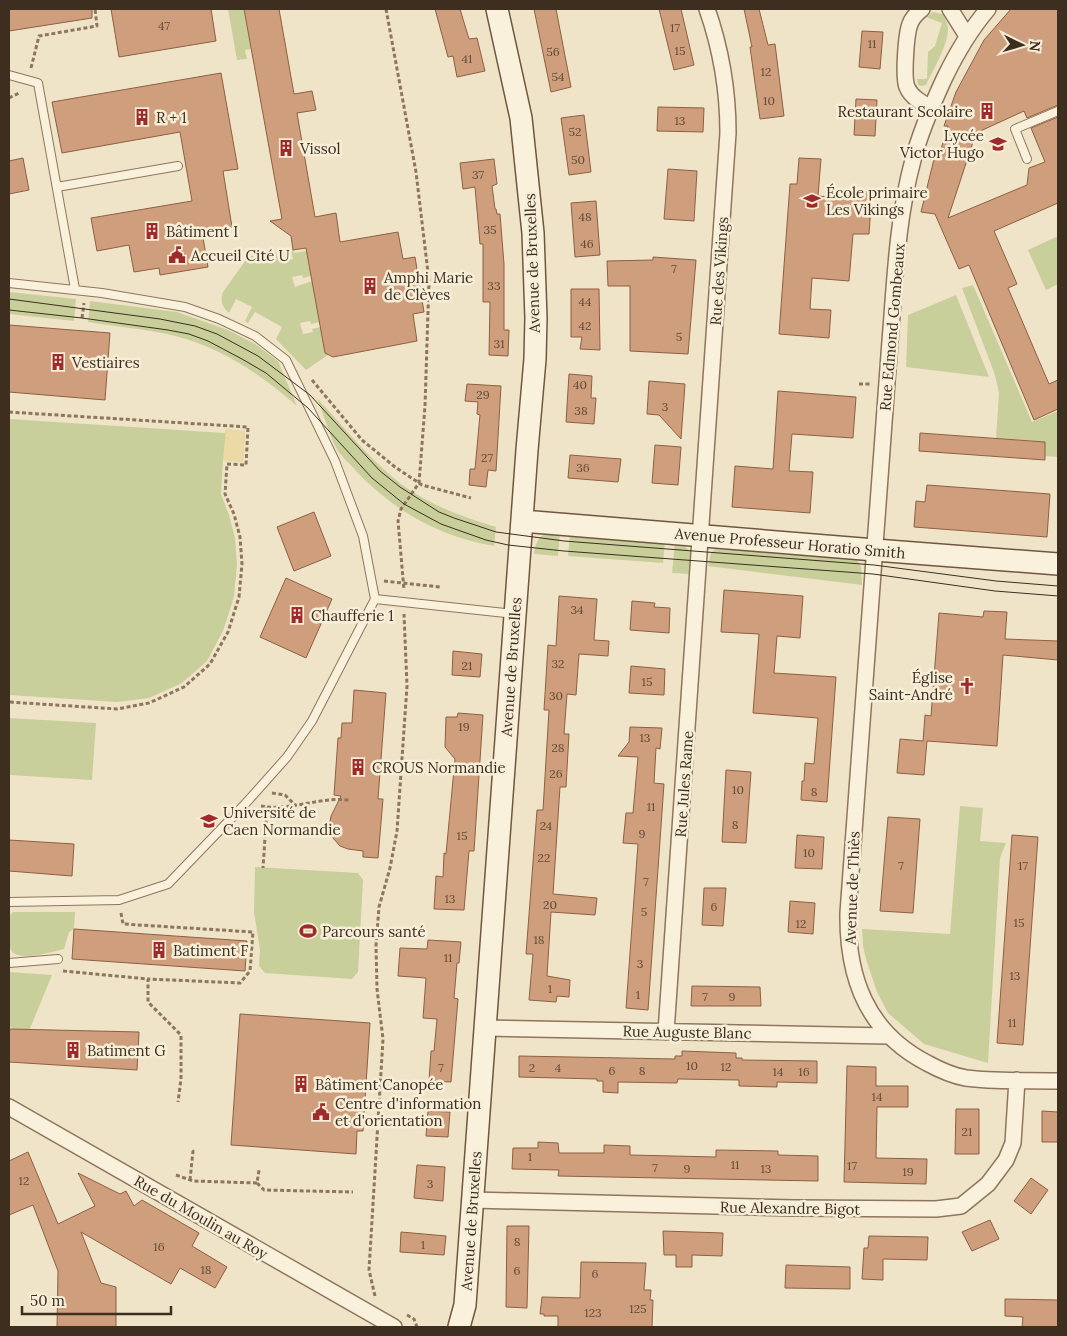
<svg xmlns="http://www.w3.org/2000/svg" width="1067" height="1336" viewBox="0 0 1067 1336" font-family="Lora,serif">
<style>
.green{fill:#c9cf9b}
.sand{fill:#ecd9a5}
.building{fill:#cf9f7d;stroke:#8d5f41}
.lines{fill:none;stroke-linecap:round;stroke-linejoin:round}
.lane-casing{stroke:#8d765c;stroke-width:10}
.street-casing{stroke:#8d765c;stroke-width:18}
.secondary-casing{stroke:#6f573f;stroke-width:24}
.path{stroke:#8d765c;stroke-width:3;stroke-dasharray:4 2.5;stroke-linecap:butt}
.lane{stroke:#faf1dc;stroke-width:8}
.street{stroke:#faf1dc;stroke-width:15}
.secondary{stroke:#faf1dc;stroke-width:21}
.tram{stroke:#3d2e20;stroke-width:1}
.labels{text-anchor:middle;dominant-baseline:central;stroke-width:5;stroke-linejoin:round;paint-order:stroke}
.number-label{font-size:12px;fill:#624a37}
.poi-label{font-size:15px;fill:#3d2e20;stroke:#f7eed8;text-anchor:start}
.street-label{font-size:15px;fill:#3d2e20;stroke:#f7eed8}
</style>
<rect width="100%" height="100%" fill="#f0e4c8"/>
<!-- green -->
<path class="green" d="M228,9h16l7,40 -6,1 2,9 -10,1z
M933,12l10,2c2,4 5,10 5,15 0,16 -15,41 -22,56l-5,1 -3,-1 -1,-6h9l1,-1 1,-26 7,-6 7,-23 -16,-6z
M1058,236v48l-12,6 -18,-40z
M291,250h2l1,3 13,-2 4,25 -8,2 -1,-3 -10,2 3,10 17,-6 8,41 -9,2 -1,-3 -10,2 3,11 10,-2 -1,-3 9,-2 7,28 -22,15 -30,-31 6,-12 -27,-15 -7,11 -3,-2 7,-14 -16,-8 -7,14c-7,-6 -9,-12 -6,-21l25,-35 28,-5 3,10 14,-3z
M973,285l59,137 26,-11v46l-13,-1v-14l-49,-4 3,-45 -4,-18 -33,-87z
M9,292l67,7 -2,22 -65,-7z
M956,295l33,82 -83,-10 2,-52z
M90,301l87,11 51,18 27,14 23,17 19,45c-36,-31 -74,-58 -122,-70 -28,-7 -58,-9 -87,-14z
M317,398c27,29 53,62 84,86 29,21 61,33 95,43l-2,19c-54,-9 -100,-35 -138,-75 -5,-6 -13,-13 -18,-20 -9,-15 -14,-36 -21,-53z
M9,419l216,14 1,-4 19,2 -2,31 -20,-2 -2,34 8,21 6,23 2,26 -3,33 -11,34 -16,30 -25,22 -33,15 -32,4 -108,-7z
M560,532l-2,24 -24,-2c3,-18 7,-21 26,-22z
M570,533l95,7 -2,23 -95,-7z
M675,542l6,1 9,8v23l-18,-1z
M715,549l140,8 6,9 1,19 -154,-19 3,-13z
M9,718l87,5 -4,57 -83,-5z
M960,806l23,2 -3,33 26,2 -6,15 -12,205 -64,-19 -36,-31 -11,-21 -11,-33 -3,-13 -1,-17 88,5z
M255,867l103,6 5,7 -5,92 -6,7 -87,-6 -6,-7 1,-16 -6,-38z
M13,912h62l-1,17 -5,3 -5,17c-13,3 -49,15 -54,-1 -3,-10 -1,-22 -1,-32z
M9,972l43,3 -23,56 -16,-2 -4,-3z"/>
<!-- sand -->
<path class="sand" d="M226,429l19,2 -2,31 -20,-2z"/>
<!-- building -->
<path class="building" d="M9,9h83v9l-83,13z
M111,9h100l5,32 -97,16z
M244,9h35l15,85 18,-3 4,19 -19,3 18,104 21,-4 4,29 58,-10 5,27 12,-2 9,55 -11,2 4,27 -84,16 -8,-4 -19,-105 -13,2 -2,-14 -21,-15 12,-2z
M435,9h25l9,30 8,-1 8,33 -28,6 -4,-21 -5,1z
M534,9h22l15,78 -20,5z
M659,9h22l13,56 -20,5z
M744,9h15l9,36 7,-1 9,72 -24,3 -10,-72h2z
M1011,9h47v96l-31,13 -3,-7 -48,22 -28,85 79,-33 2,-17 16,-6 -14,-34 27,-11v86l-64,28 23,53 -9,4 41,96 9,-4v29l-24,11 -65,-155 -10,4 -24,-55 -14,-2 13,-53h4l10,-33h-4l12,-34 28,-52z
M862,31l21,1 -3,37 -21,-2z
M221,73l17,96 -15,2 9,56 -30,5 6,35 -48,8 -1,-7 -25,4 -5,-27 -32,6 -6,-33 101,-17 -12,-69 -118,21 -10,-51z
M856,99l21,1 -2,36 -21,-1z
M658,107l46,1 -1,24 -46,-1z
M584,115l7,57 -22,3 -8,-57z
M23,158l6,32 -20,4v-33z
M799,158l22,1 -3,37 36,3 1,-8 17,1 -3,42h-16l-4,47 -37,-3 -2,31 21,1 -2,28 -50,-4 11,-150h7z
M494,159l3,25 -5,2 3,23h1l1,5h3l4,50v66h5l-1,26 -19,-1 1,-53h-7v-58h-3l-5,-57 -12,2 -3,-26z
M668,169l29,2 -3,50 -30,-2z
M596,201l4,54 -25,2 -4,-54z
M653,257l43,3 -8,94 -58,-3v-65h-22l-1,-25 46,-1z
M571,289h28l1,61 -20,-1 2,-12h-11z
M9,325l101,8 -5,67 -96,-8z
M569,374l23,2 -1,22h5l-2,26 -28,-2z
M649,381l36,3 -4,55 -22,-24 -12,-1z
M467,384l34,2 -5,85 -8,-1 -2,17 -17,-2 1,-16h5l5,-54 -3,-1 1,-12 -13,-1z
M778,391l78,6 -3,41 -61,-4 -3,37 24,1 -3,41 -78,-6 3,-41 38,3z
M920,433l125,9v18l-126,-9z
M655,445l26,2 -3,38 -26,-2z
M570,455l51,4 -3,23 -50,-4z
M927,485l123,9 -3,43 -133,-10 2,-26 9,1z
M314,512l17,44 -37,15 -17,-44z
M286,578l46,21 -26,59 -46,-21z
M724,590l79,6 -3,42 -23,-2 -3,37 62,4 -9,125 -26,-2 1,-19h2l1,-18 9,1 4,-46 -65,-5 6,-79 -38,-2z
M559,596l38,3 -3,41 15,1 -1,15 -29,-2 -3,41 -9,-1 -3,40h5l-3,53h-6l-7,107 44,4 -2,17 -44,-3 -4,64 23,4 -1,17 -12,-1 -1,6 -27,-2 4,-46h-7l11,-144h6l6,-100h-5l4,-65 8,1z
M632,601l23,2 -1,4 16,1 -1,25 -39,-3z
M984,611l23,1 -2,27 53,2v19l-55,-5 -6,91 -70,-5 -3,34 -27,-2 3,-34 23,2 2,-26 6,1 8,-103 44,4z
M453,651l29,3 -2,23 -28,-2z
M631,666l34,3 -1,26 -35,-2z
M354,690l32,3 -8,106h5l-5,59 -15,-1v-6l-15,-2 -8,-3 -7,-8 -4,-10 2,-12 10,-20 -7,-1 4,-57h3l1,-15h10z
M458,713l25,2 -9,136h-5l-5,59 -30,-1 2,-33 7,1 1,-24 2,1 9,-95 -10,-12 1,-30h11z
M630,727l32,1 -2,21 -4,-1 -2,35 10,1 -16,226 -22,-2 12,-164 -15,-1 3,-30h7l5,-56 -20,-1 11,-14z
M726,770l25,2 -5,71 -24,-1z
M888,817l32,2 -7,94 -33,-2z
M797,835l27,2 -2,32 -27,-1z
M1012,835l26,2 -15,208 -26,-2z
M9,840l65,4 -2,32 -63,-5z
M704,888h22l-3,38 -21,-1z
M790,901l25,2 -2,31 -25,-2z
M74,929l173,12 -2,30 -173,-12z
M428,940l33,2 -2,21h-2l-3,35 4,1 -7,83 -22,-1 2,-30h3l3,-32 -14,-1 3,-40 -28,-2 2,-28 27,1z
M692,986l68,1 1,19h-70z
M240,1014l130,9 -7,108h-6l-1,23 -125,-9z
M9,1029l130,3 -2,38 -128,-8z
M682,1051l54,2v5h6v2l75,1v22l-40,-1v5l-38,-1v-6l-61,-1 -1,4 -59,-1v11l-15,-1v-11h-6v-2l-78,-2v-21l156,3v-3h7z
M847,1066l29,1v19h32v21h-31l-1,51 51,1 -1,25 -82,-2z
M956,1109h23v45h-24z
M428,1111l22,1 -2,25 -22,-1z
M1042,1111l16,1v30h-16z
M538,1142l20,1 1,10h45v-8l26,1v9l86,2v-7l62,1v4l40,1v25l-260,-5 1,-6 -47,-1 1,-21h25z
M28,1152l30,72 37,-18 -17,-33 42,21 6,-3 8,15 8,-6 57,33 -7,13 35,21 -12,21 -35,-20 -9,16 -90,-52 20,51 15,4v40h-59l1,-56 -25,-66 -24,10v-54z
M417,1165l28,2 -2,34 -29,-3z
M1031,1178l17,12 -17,24 -17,-13z
M990,1220l9,19 -27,12 -10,-19z
M507,1226h22l-2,82 -21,-1z
M663,1231l60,2 -1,23 -30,-1v12h-16v-12h-12z
M401,1232l45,4 -2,19 -44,-3z
M869,1236l59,1 -1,23 -44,-1v21l-21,-1 2,-31h4z
M581,1262l65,1 -2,27h7l-1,10h3l-1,27h-94v-11h-14v-2h-4l2,-17 38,1z
M786,1265l64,2v22l-65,-1z
M1005,1299l53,1v27h-36l1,-10 -18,-1z"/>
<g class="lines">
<!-- lane casing -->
<g class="lane-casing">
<path id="lane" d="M9,75l29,8 37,206
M1027,159l-12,-30 43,-18
M57,187l121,-21
M9,283l93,10 83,14 34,12 36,17 31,24 49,101 28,75 12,63 -63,122 -25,36 -42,47 -77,80 -49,16 -110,2
M375,599l140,15
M9,963l49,-4"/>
</g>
<!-- street casing -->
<g class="street-casing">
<path id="street" d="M922,9c-5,4 -10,9 -12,15 -4,10 -7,54 -3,63 4,10 15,16 24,21
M950,9l17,27
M988,9c-18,21 -32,45 -44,70 -12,26 -24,54 -31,81 -16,59 -18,121 -23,181l-42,572c-1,65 19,119 79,150 11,6 27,13 39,15 30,4 62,2 92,3
M485,1028l403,8
M666,1032l62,-899c0,-43 -7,-84 -21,-124
M9,1107l385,220
M473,1200l322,8 141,1 25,-3 27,-22 18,-24 7,-17 4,-63"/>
</g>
<!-- secondary casing -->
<g class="secondary-casing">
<path id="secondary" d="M522,521l353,29 183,14
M459,1327l6,-22 62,-855 8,-91 1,-41 -3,-85 -12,-115 -24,-109"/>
</g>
<!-- path -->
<path class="path" d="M386,9l30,163 13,109 -4,125 -6,77 -18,26 -3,12 6,69
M31,68l8,-32 58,-10 -2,-17
M9,98l10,-5
M82,318l2,-15
M312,380l50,60 33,27 27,18 49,13
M859,384h12
M9,412l239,15 -2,38 -19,-1 -2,30 9,20 6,23 2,27 -3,33 -11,35 -18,32 -26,23 -35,16 -32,6 -108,-7
M384,581l56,6
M272,793l13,2 11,11
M261,806l6,1 -4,61
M267,807c30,2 53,-10 82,-7
M121,913l2,11 130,8 -3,39 -10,12 -92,-4
M63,971l85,8v23l33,33v44l-3,23
M176,1175l17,6 64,2 2,-13
M190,1180l3,-29 -2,-2
M257,1183l7,7 89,2
M375,1296l-6,-26 14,-231 -6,-50 -1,-43 3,-39 11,-39 7,-37 10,-145 -3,-72
M407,1315l7,4 3,8"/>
<!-- lane -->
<use href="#lane" class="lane"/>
<!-- street -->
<use href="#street" class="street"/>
<!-- secondary -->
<use href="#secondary" class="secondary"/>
<!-- tram -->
<path class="tram" d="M9,299l151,20 35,7 22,8 41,22 52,39 70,76 20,16 39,25 15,6 42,14 68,9 310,24 122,16 62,5
M9,310l73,8 86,12 21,4 19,7 34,18 24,14 42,35 64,70 32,26 37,20 45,16 22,5 56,6 309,23 122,17 63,5"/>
</g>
<!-- icons -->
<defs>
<g id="building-bare" transform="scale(1.35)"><path d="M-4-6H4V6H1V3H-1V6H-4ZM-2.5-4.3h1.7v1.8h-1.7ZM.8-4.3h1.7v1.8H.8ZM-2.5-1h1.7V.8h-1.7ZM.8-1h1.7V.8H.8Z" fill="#9e2a2b" stroke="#f7eed8" stroke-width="2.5" paint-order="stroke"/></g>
<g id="school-bare" transform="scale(1.35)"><path d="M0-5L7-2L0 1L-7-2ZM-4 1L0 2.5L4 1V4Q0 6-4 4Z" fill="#9e2a2b" stroke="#f7eed8" stroke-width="2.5" paint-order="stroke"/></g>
<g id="civic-bare" transform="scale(1.35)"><path d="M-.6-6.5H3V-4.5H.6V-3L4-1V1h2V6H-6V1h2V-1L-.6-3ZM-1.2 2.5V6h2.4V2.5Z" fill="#9e2a2b" stroke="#f7eed8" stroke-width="2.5" paint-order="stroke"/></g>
<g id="church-bare" transform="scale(1.35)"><path d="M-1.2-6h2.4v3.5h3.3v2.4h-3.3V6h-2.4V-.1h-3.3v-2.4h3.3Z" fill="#9e2a2b" stroke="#f7eed8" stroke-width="2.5" paint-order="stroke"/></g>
<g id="university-bare" transform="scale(1.35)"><path d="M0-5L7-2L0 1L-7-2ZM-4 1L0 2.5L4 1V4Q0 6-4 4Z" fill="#9e2a2b" stroke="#f7eed8" stroke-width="2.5" paint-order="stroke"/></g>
<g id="stadium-bare" transform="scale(1.35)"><path d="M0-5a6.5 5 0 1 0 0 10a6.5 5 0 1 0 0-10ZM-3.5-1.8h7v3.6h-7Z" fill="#9e2a2b" stroke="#f7eed8" stroke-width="2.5" paint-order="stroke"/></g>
</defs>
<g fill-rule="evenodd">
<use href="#building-bare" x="987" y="111"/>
<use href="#building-bare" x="142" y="117"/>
<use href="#school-bare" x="998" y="144"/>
<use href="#building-bare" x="286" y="148"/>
<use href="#school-bare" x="812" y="201"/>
<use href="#building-bare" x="152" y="231"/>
<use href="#civic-bare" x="177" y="255"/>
<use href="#building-bare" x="370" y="286"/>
<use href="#building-bare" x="58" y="362"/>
<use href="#building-bare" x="297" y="615"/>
<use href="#church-bare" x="967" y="686"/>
<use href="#building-bare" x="358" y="767"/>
<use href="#university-bare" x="209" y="821"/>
<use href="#stadium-bare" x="308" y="931"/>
<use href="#building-bare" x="159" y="950"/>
<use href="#building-bare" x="73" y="1050"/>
<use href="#building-bare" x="301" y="1084"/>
<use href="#civic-bare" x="321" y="1112"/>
</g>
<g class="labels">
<!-- number labels -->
<g class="number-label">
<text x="164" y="25">47</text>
<text x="675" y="27">17</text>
<text x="872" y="43">11</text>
<text x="680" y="50">15</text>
<text x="553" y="51">56</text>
<text x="467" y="58">41</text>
<text x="766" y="71">12</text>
<text x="558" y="76">54</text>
<text x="769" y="100">10</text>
<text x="680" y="120">13</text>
<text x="575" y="131">52</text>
<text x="578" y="159">50</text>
<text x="478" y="174">37</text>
<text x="585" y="216">48</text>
<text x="490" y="229">35</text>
<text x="587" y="243">46</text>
<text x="674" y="268">7</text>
<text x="494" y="285">33</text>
<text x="585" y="301">44</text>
<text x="585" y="325">42</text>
<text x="679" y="336">5</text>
<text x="499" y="343">31</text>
<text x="580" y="384">40</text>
<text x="483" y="394">29</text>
<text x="665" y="406">3</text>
<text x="581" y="410">38</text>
<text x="487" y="457">27</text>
<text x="583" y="467">36</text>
<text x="577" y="609">34</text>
<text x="558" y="663">32</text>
<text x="467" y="665">21</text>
<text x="647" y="681">15</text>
<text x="556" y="695">30</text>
<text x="464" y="726">19</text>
<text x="645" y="737">13</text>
<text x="558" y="747">28</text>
<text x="556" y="773">26</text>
<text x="738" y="789">10</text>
<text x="814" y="791">8</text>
<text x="651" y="806">11</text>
<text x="735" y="824">8</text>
<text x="546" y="825">24</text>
<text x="642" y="833">9</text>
<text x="462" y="835">15</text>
<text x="809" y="852">10</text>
<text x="544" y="857">22</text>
<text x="901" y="865">7</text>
<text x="1023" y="865">17</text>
<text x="646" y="881">7</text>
<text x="450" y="898">13</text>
<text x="550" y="904">20</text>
<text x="714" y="906">6</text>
<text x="644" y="911">5</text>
<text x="1019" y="922">15</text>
<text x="801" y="923">12</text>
<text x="539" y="939">18</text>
<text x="448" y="957">11</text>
<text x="640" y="963">3</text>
<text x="1015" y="975">13</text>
<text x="550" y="988">1</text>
<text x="638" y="994">1</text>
<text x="705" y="996">7</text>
<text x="732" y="996">9</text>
<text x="1012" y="1022">11</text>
<text x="692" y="1065">10</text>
<text x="726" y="1066">12</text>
<text x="441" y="1067">7</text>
<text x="532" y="1067">2</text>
<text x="558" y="1067">4</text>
<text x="612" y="1070">6</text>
<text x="642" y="1070">8</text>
<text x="778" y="1071">14</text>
<text x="804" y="1071">16</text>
<text x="877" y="1096">14</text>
<text x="967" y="1131">21</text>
<text x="530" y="1156">1</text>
<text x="735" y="1164">11</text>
<text x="852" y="1165">17</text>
<text x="655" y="1167">7</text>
<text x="687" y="1168">9</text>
<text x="766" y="1168">13</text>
<text x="908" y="1171">19</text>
<text x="24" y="1180">12</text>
<text x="430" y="1183">3</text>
<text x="517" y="1241">8</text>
<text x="423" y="1244">1</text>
<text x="159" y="1246">16</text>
<text x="206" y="1269">18</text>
<text x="517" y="1270">6</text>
<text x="595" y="1273">6</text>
<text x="638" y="1308">125</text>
<text x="593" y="1312">123</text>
</g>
<!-- poi labels -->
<g class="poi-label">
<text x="973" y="111" text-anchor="end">Restaurant Scolaire</text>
<text x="156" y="117">R + 1</text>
<text x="984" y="135" text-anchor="end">Lycée<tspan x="984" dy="17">Victor Hugo</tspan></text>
<text x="300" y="148">Vissol</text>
<text x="826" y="192">École primaire<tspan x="826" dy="17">Les Vikings</tspan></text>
<text x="166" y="231">Bâtiment I</text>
<text x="191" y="255">Accueil Cité U</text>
<text x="384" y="277">Amphi Marie<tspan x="384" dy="17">de Clèves</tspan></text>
<text x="72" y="362">Vestiaires</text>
<text x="311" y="615">Chaufferie 1</text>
<text x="953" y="677" text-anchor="end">Église<tspan x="953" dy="17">Saint-André</tspan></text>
<text x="372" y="767">CROUS Normandie</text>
<text x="223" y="812">Université de<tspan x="223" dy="17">Caen Normandie</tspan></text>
<text x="322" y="931">Parcours santé</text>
<text x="173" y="950">Batiment F</text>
<text x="87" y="1050">Batiment G</text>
<text x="315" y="1084">Bâtiment Canopée</text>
<text x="335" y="1103">Centre d'information<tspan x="335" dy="17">et d'orientation</tspan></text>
</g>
<!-- street labels -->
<g class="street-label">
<text transform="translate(532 263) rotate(-92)">Avenue de Bruxelles</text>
<text transform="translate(719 271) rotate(-86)">Rue des Vikings</text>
<text transform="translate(892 327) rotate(-85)">Rue Edmond Gombeaux</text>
<text transform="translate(790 543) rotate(5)">Avenue Professeur Horatio Smith</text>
<text transform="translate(511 667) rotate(-86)">Avenue de Bruxelles</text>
<text transform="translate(684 784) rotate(-86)">Rue Jules Rame</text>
<text transform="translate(852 888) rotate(-88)">Avenue de Thiès</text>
<text transform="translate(687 1032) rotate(1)">Rue Auguste Blanc</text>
<text transform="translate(790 1208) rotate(1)">Rue Alexandre Bigot</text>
<text transform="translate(201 1217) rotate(30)">Rue du Moulin au Roy</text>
<text transform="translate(471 1221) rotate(-86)">Avenue de Bruxelles</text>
</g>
</g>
<!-- border -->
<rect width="1067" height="1336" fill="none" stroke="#3d2e20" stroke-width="20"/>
<!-- north arrow -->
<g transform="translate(1022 45) rotate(95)" stroke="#f7eed8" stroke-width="4" paint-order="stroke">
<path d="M0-4L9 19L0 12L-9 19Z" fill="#3d2e20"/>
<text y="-8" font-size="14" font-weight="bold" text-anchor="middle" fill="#3d2e20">N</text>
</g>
<!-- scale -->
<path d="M22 1306v8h149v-8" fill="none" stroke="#3d2e20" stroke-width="2.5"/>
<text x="30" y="1306" font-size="15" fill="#3d2e20" stroke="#f7eed8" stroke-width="4" paint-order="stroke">50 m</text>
</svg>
